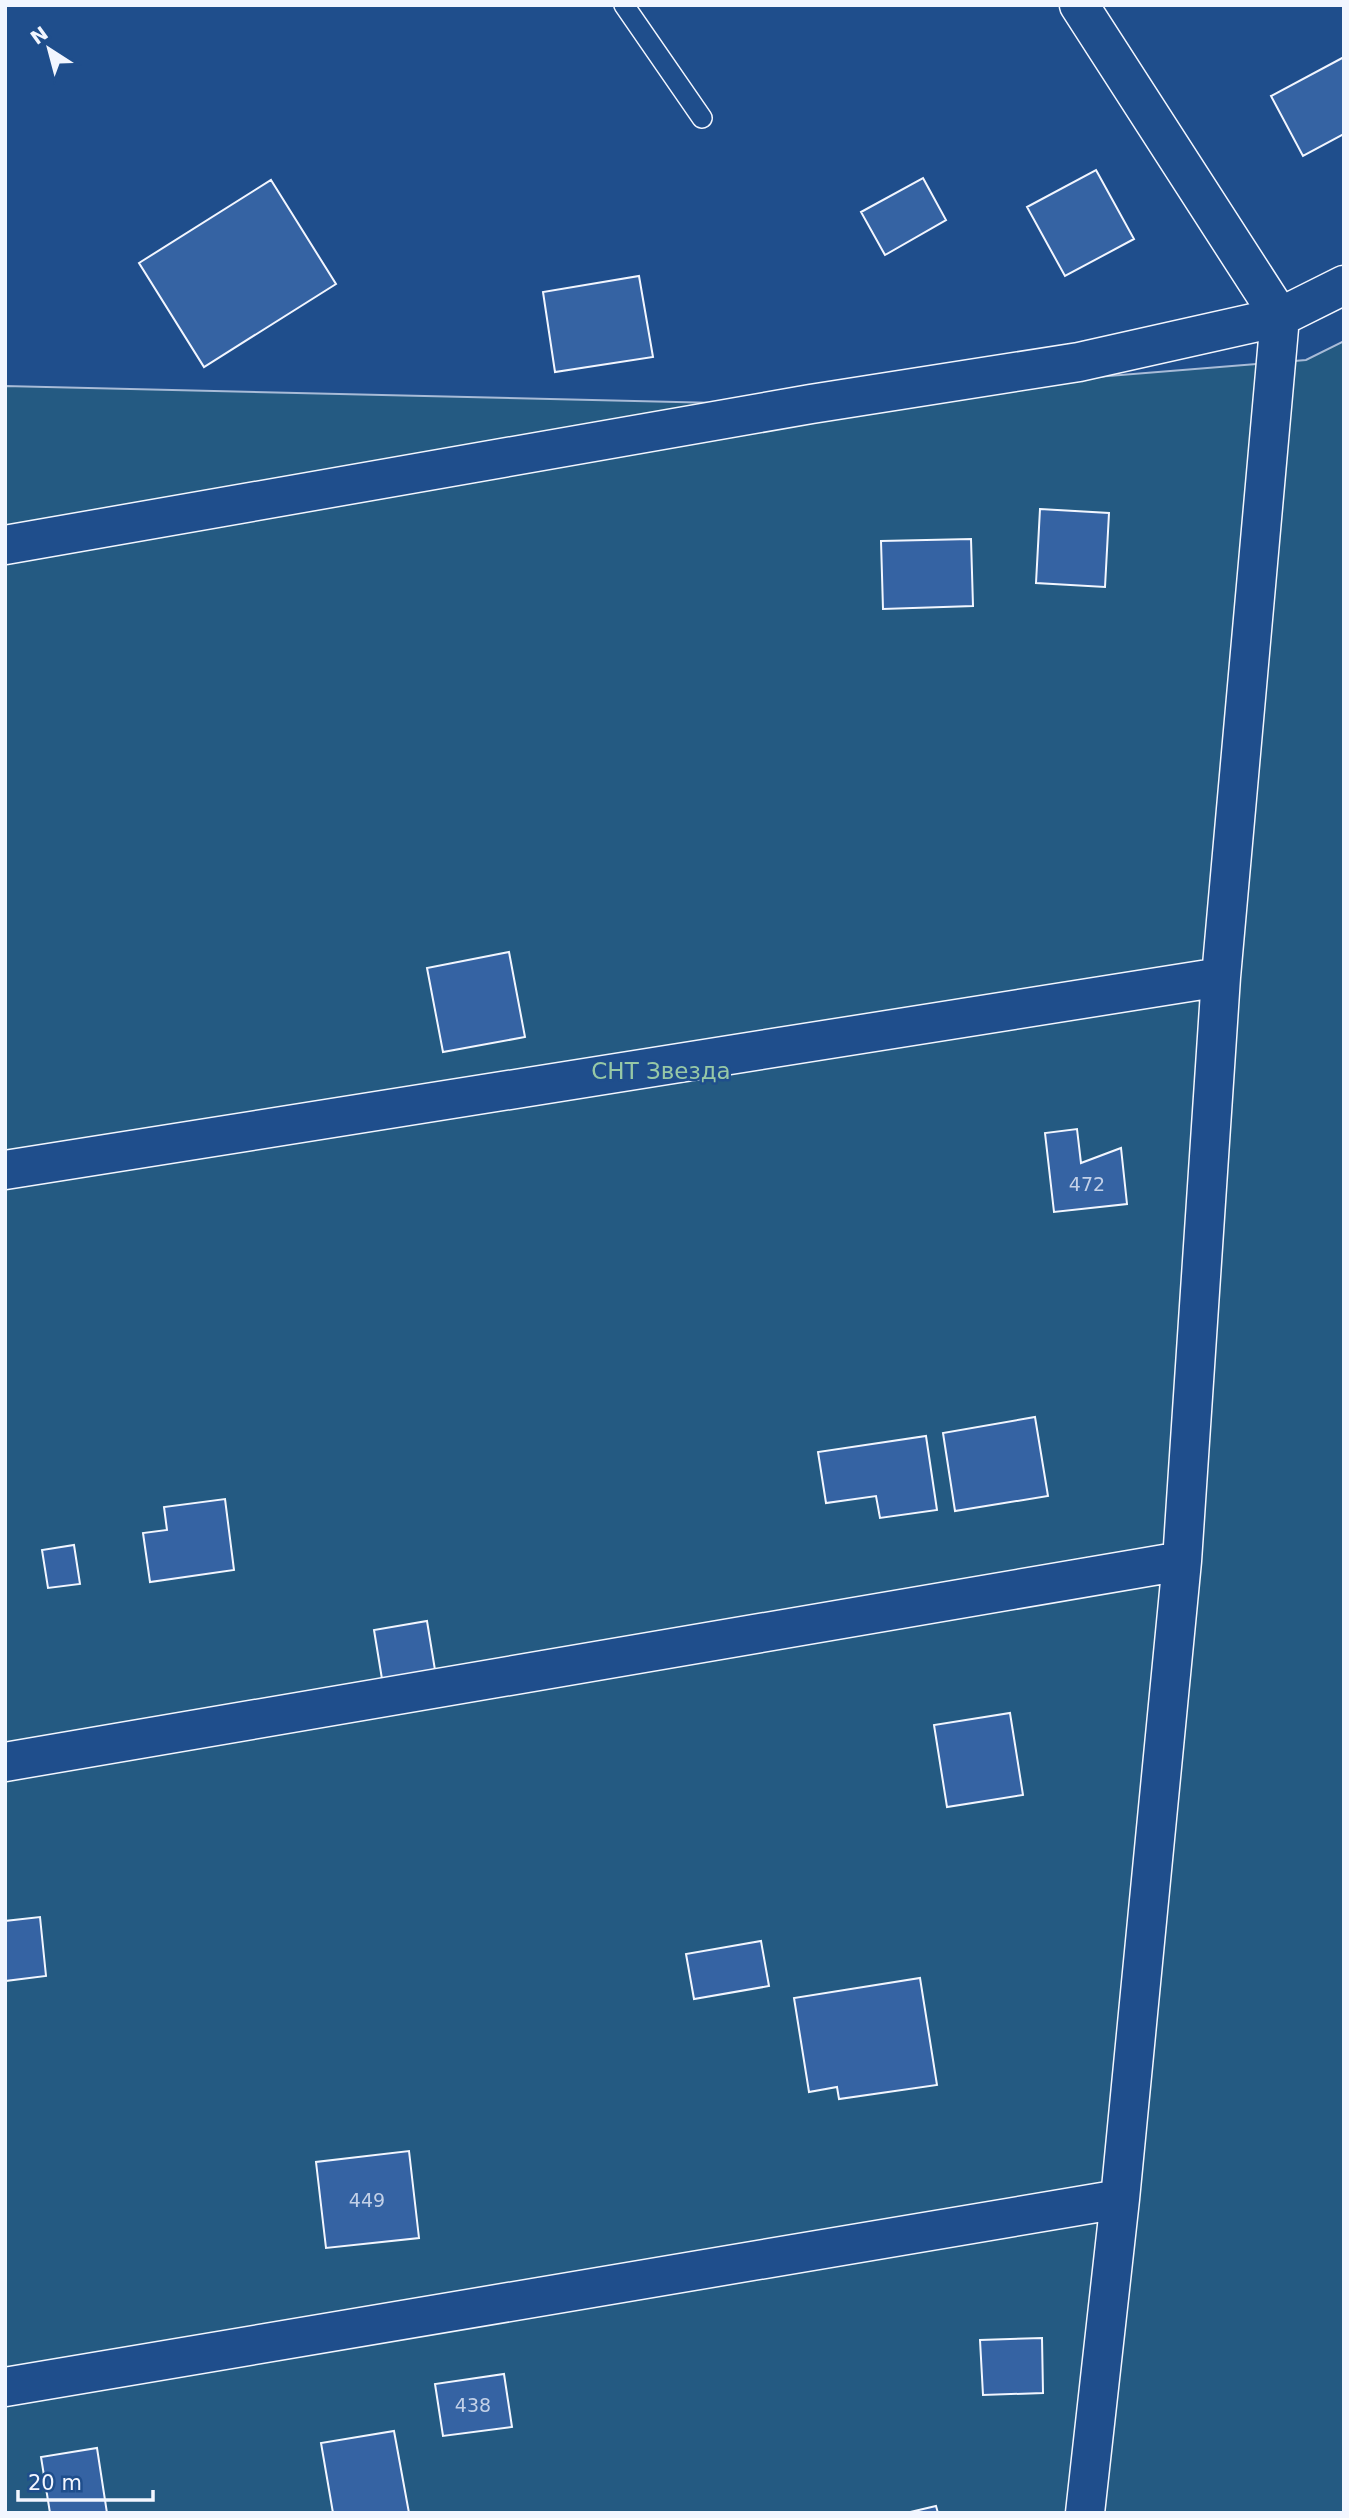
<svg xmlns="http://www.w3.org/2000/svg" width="1349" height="2518" viewBox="0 0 1349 2518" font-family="'DejaVu Sans',sans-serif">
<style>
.green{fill:#245a82;stroke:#a8bbd7;stroke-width:2}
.building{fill:#3563a3;stroke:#f2f6ff;stroke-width:2}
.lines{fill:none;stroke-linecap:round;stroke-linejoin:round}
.service-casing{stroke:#f2f6ff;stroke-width:22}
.minor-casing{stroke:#f2f6ff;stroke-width:41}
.service{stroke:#1f4e8c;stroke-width:19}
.minor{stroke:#1f4e8c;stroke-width:38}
.labels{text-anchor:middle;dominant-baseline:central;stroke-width:5;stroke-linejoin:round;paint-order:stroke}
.number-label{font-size:19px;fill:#c3d1e8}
.park-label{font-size:23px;fill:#97c8a6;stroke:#1f4e8c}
</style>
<rect width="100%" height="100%" fill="#1f4e8c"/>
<!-- green -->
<path class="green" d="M1344,341v2172h-1339v-2127l756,18 545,-44z"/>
<!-- building -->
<path class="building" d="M1344,57v77l-41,22 -32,-60z
M1096,170l38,69 -69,37 -38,-69z
M923,178l23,42 -61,35 -24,-43z
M271,180l65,104 -132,83 -65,-104z
M639,276l14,81 -98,15 -12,-80z
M1040,509l69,4 -4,74 -69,-4z
M971,539l2,67 -90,3 -2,-68z
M509,952l16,85 -82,15 -16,-84z
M1077,1129l4,34 40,-15 6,56 -73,8 -9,-79z
M1035,1417l13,79 -93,15 -12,-78z
M926,1436l11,74 -57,8 -4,-22 -50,7 -8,-51z
M225,1499l9,71 -84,12 -7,-49 24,-3 -3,-23z
M74,1545l6,39 -32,4 -6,-38z
M427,1621l8,49 -53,9 -8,-49z
M1010,1713l13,82 -76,12 -13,-82z
M40,1917l6,59 -41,5v-60z
M761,1941l8,45 -75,13 -8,-45z
M920,1978l17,107 -98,14 -2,-12 -28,5 -15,-94z
M409,2151l10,87 -93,10 -10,-86z
M1042,2338l1,55 -60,2 -3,-55z
M504,2374l8,53 -69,9 -8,-52z
M394,2431l15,82h-76l-12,-70z
M97,2448l10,65h-57l-9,-56z
M936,2506l2,7h-32z"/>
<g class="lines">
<!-- service casing -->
<g class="service-casing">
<path id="service" d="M624,5l78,113"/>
</g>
<!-- minor casing -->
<g class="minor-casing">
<path id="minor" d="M1079,5l201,312 -59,660
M5,545l806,-141 268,-42 201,-45 64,-32
M5,1170l1216,-193 -39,584
M5,1762l1177,-201 -62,638 -1115,188
M1085,2513l35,-314"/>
</g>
<!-- service -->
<use href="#service" class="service"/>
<!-- minor -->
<use href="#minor" class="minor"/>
</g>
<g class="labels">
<!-- number labels -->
<g class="number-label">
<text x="1087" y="1184">472</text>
<text x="367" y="2200">449</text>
<text x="473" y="2405">438</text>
</g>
<!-- park labels -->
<g class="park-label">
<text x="661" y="1071">СНТ Звезда</text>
</g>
</g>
<!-- border -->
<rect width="1349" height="2518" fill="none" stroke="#f2f6ff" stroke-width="14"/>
<!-- north arrow -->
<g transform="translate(49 49) rotate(324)" stroke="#1f4e8c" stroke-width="5" paint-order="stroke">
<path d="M0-5L12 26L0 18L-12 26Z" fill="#f2f6ff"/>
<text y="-10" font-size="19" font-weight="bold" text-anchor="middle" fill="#f2f6ff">N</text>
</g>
<!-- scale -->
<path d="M18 2490v10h135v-10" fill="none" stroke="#f2f6ff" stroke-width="3.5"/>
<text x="28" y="2490" font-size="21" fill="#f2f6ff" stroke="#1f4e8c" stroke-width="5" paint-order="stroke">20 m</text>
</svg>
